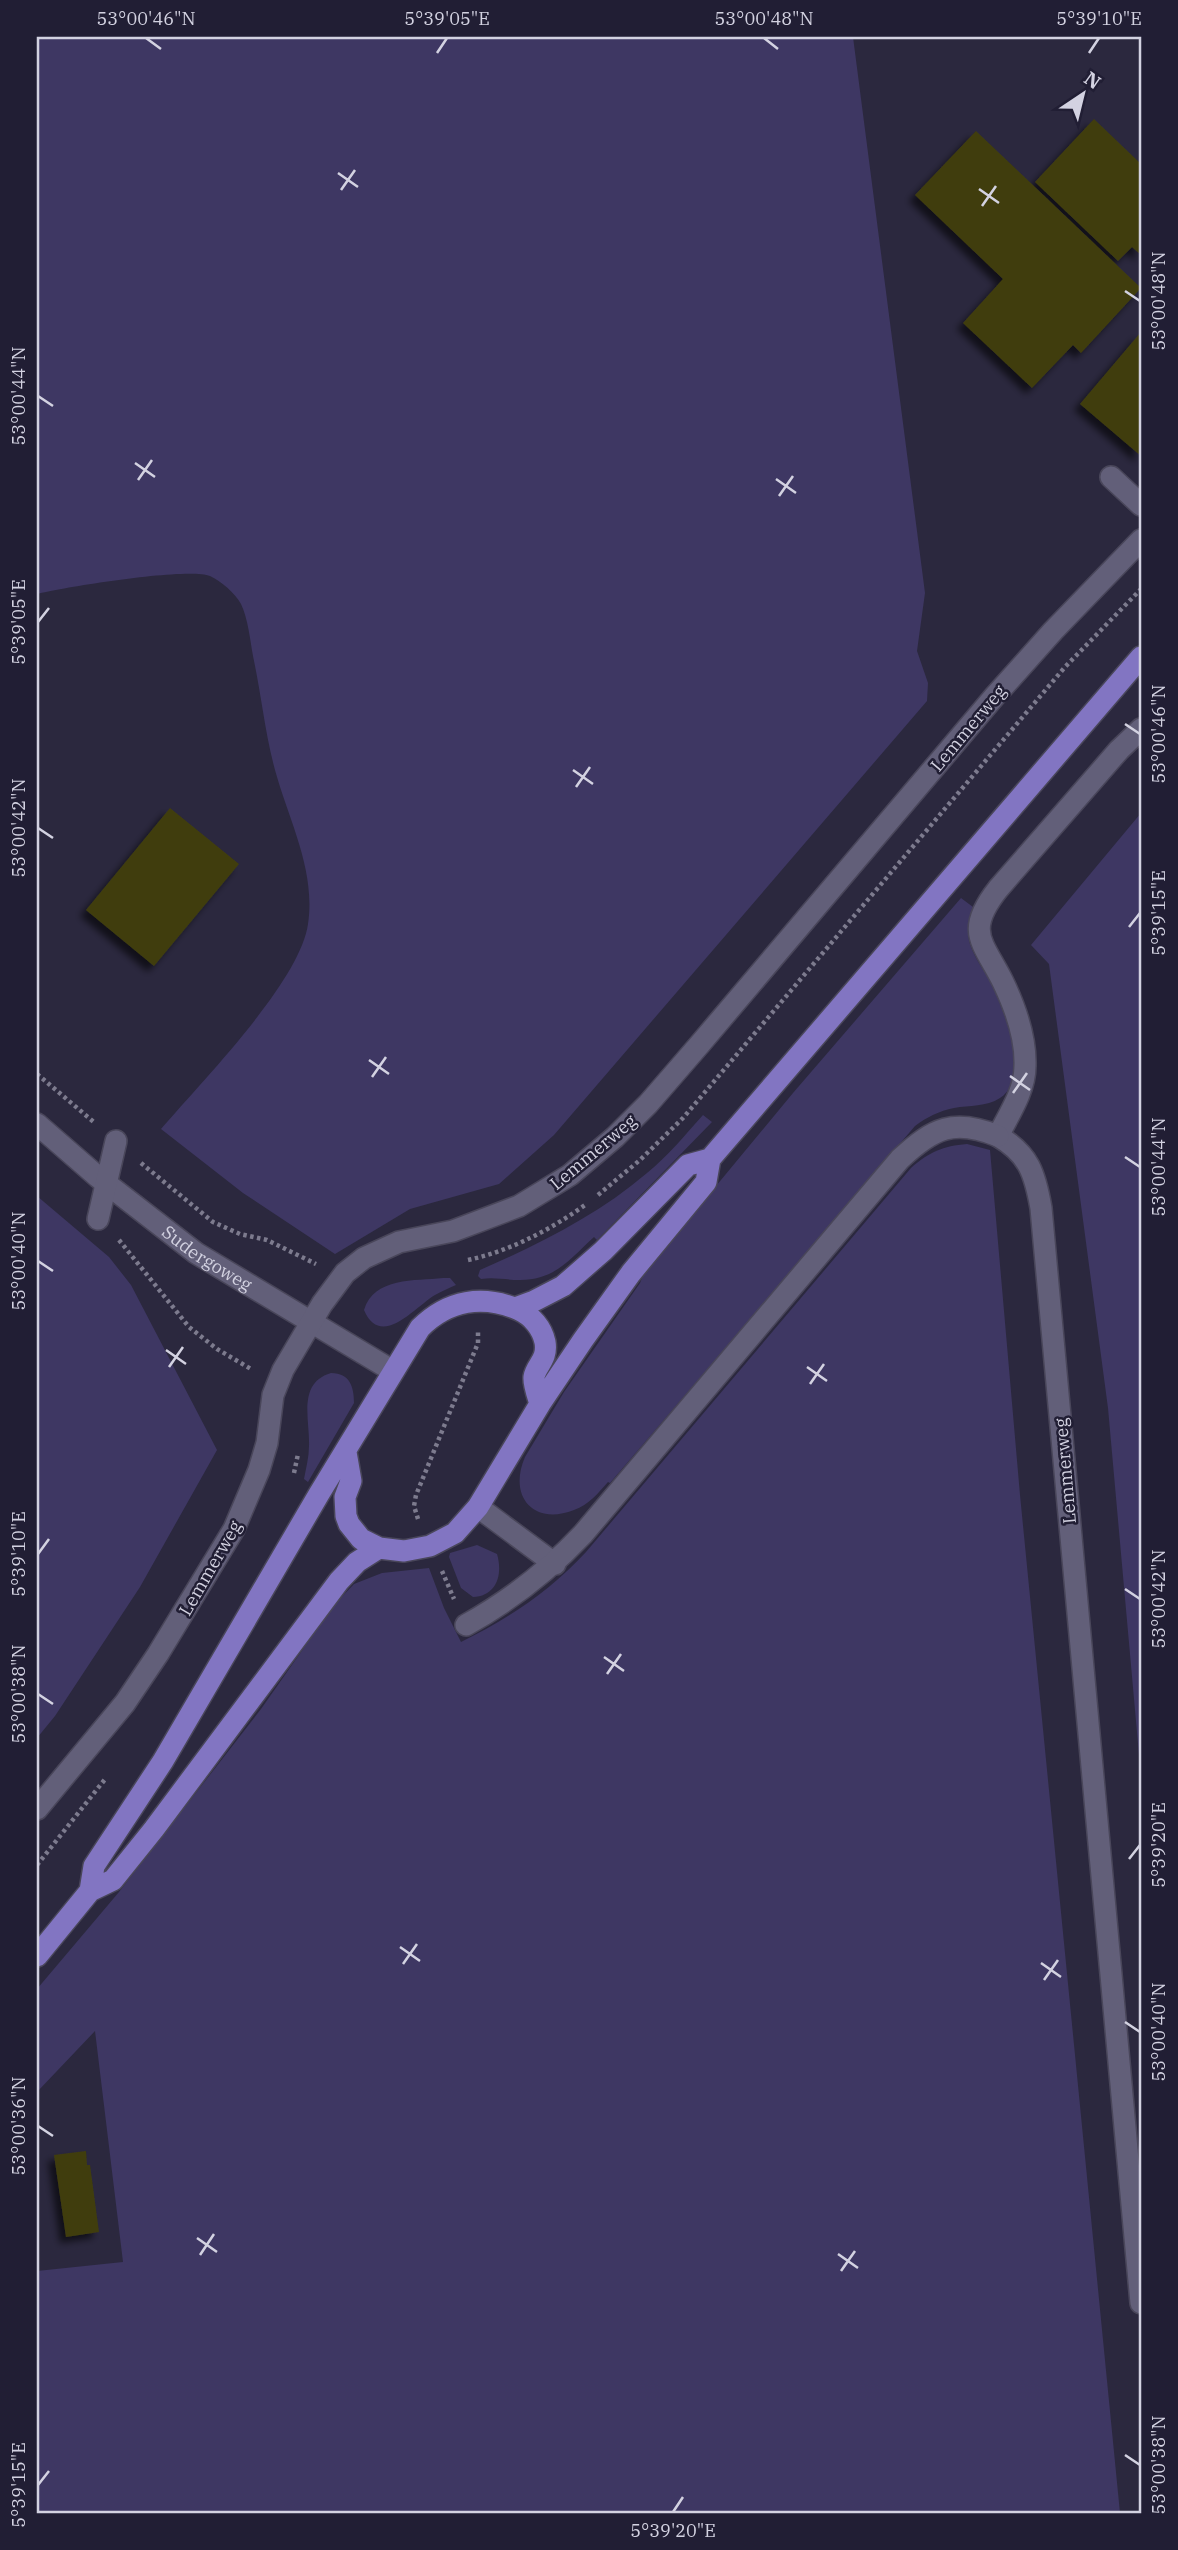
<svg xmlns="http://www.w3.org/2000/svg" width="1178" height="2550" viewBox="0 0 1178 2550" font-family="'IBM Plex Serif',serif">
<style>
.green{fill:#3e3763}
.building{fill:#403e0e;filter:url(#shadow)}
.lines{fill:none;stroke-linecap:round;stroke-linejoin:round}
.minor-casing{stroke:#49465a;stroke-width:24}
.major-casing{stroke:#49465a;stroke-width:24}
.path{stroke:#7d7b8e;stroke-width:4.5;stroke-dasharray:3.5 3.5;stroke-linecap:butt}
.minor{stroke:#625f79;stroke-width:21}
.major{stroke:#8275c2;stroke-width:21}
.ticks{fill:none;stroke:#d3d2e1;stroke-width:2.5}
.labels{text-anchor:middle;dominant-baseline:central;stroke-width:5;stroke-linejoin:round;paint-order:stroke}
.street-label{font-size:18px;fill:#d3d2e1;stroke:#211e34}
.neatline{fill:none;stroke:#d3d2e1;stroke-width:2.5}
.ticks-label{font-size:18px;text-anchor:middle;fill:#d3d2e1}
</style>
<defs>
<filter id="shadow"><feDropShadow dx="-6" dy="6" stdDeviation="3.5" flood-color="#0009"/></filter>
</defs>
<rect width="100%" height="100%" fill="#2b283e"/>
<!-- green -->
<path class="green" d="M37,37h816l72,556 -8,58 11,32 -1,18 -373,434 -55,49 -89,25 -75,45 -92,-61 -82,-64c40,-47 139,-147 147,-205 8,-54 -19,-103 -33,-154 -10,-37 -14,-77 -22,-114 -3,-17 -5,-37 -12,-52 -6,-11 -20,-23 -31,-28 -23,-9 -145,11 -173,18z
M1141,813v964l-33,-369 -59,-444 -18,-19z
M961,898l12,9c-3,13 -7,25 -3,37 5,16 16,28 23,43 11,26 39,90 7,111 -14,9 -30,7 -46,10 -15,3 -27,9 -39,18l-305,357 -2,-1c-10,11 -19,23 -34,28 -41,16 -66,-14 -49,-53l39,-65 76,-109 4,-10 149,-180z
M703,1115l9,7 -115,118 -3,-3c-24,22 -39,43 -74,43 -14,0 -25,-3 -39,-1l-3,-3 2,-6c59,-26 118,-55 167,-97 21,-17 38,-38 56,-58z
M967,1144l23,6 30,345 100,1018h-1083v-242l86,-9 -28,-231 -58,61v-103l82,-97 142,-183 73,-104 20,-21 28,-11 47,-5 15,40 17,34c47,-23 89,-51 125,-90l325,-384c18,-16 32,-22 56,-24z
M37,1196l72,61 22,28 86,165 -77,137 -85,129 -18,22z
M443,1278h7l6,7c-7,3 -14,6 -21,10 -19,11 -54,55 -71,15 10,-33 51,-29 79,-32z
M331,1373c19,0 23,14 23,30l-46,79 -4,-3c2,-11 5,-22 5,-33 1,-26 -12,-63 22,-73z
M477,1545l20,9c6,20 0,42 -24,43l-12,-9 -12,-31 1,-4z"/>
<!-- building -->
<path class="building" d="M1094,119l47,45v91l-9,-8 -14,14 -83,-79z
M976,131l165,157 -60,65 -8,-8 -41,43 -69,-65 40,-44 -88,-84z
M1141,332v124l-61,-52z
M170,808l69,56 -85,102 -68,-56z
M86,2151l1,14h3l9,67 -33,5 -12,-82z"/>
<g class="lines">
<!-- minor casing -->
<g class="minor-casing">
<g id="minor">
<path d="M1111,477l30,28"/>
<path d="M1141,729l-22,21 -121,139c-34,43 -15,53 5,93 12,25 23,56 22,84 0,25 -16,48 -27,70 31,18 37,38 43,72l100,1095"/>
<path id="s1" d="M37,1124l61,53 98,76 197,118"/>
<path d="M98,1219l18,-78"/>
<path d="M478,1507l77,57"/>
<path d="M466,1625c45,-25 82,-54 117,-91l317,-375c33,-31 54,-41 98,-23"/>
<path d="M37,1809l88,-106 33,-49 76,-125 25,-59 8,-27 6,-48 10,-25 39,-66 23,-31 19,-15 35,-16 54,-11 66,-25 51,-31 45,-38 33,-33 52,-60 294,-347 59,-66 88,-91"/>
</g>
</g>
<!-- major casing -->
<g class="major-casing">
<path id="major" d="M515,1308l19,-7 29,-15 40,-35 85,-86 22,-6
M346,1452l5,29 -6,16 1,19 3,8 12,15 18,9 25,3 26,-5 25,-13 23,-26 62,-103 43,-64 48,-67 75,-91 4,-23 431,-502
M90,1891l4,-25 69,-105 156,-267 101,-166c28,-28 63,-34 99,-18 13,6 23,18 26,32 3,18 -9,23 -11,35 -1,7 4,20 6,27
M37,1956l53,-65 23,-11 41,-51 185,-248 18,-19 22,-14"/>
</g>
<!-- path -->
<path class="path" d="M37,1074l58,49
M141,1163l72,59 27,12 27,6 49,24
M598,1195l42,-35 43,-42 382,-451 76,-78
M119,1240l70,87 28,22 34,20
M468,1260c42,-9 82,-30 117,-55
M294,1473l4,-19
M418,1519l-4,-13 2,-11 62,-152v-12
M442,1571l12,28
M37,1865l69,-87"/>
<!-- minor -->
<use href="#minor" class="minor"/>
<!-- major -->
<use href="#major" class="major"/>
</g>
<!-- ticks -->
<path class="ticks" d="M146,38l15,11M764,38l14,11M437,53l10,-15M1089,53l10,-15M338,173l20,14M979,189l20,14M341,190l14,-20M982,206l14,-20M1125,291l15,10M38,396l15,10M135,463l20,14M776,479l20,14M138,480l14,-20M779,496l14,-20M38,622l11,-14M1125,724l15,10M573,770l20,14M576,787l14,-20M38,828l15,10M1129,927l11,-14M369,1060l20,14M1010,1076l20,14M372,1077l14,-20M1013,1093l14,-20M1125,1157l15,10M38,1261l15,10M166,1350l20,14M169,1367l14,-20M807,1367l20,14M810,1384l14,-20M38,1554l11,-15M1125,1589l15,10M604,1657l20,14M607,1674l14,-20M38,1694l15,10M1129,1859l11,-14M400,1947l20,14M1041,1963l20,14M403,1964l14,-20M1044,1980l14,-20M1125,2022l15,10M38,2126l15,10M197,2238l20,14M838,2254l20,14M200,2255l14,-21M841,2271l14,-20M1125,2455l15,10M38,2485l11,-14M673,2512l10,-15"/>
<g class="labels">
<!-- street labels -->
<g class="street-label">
<text transform="translate(968 728) rotate(-50)">Lemmerweg</text>
<text transform="translate(593 1152) rotate(-40)">Lemmerweg</text>
<text stroke="none"><textPath href="#s1" startOffset="217">Sudergoweg</textPath></text>
<text transform="translate(1065 1471) rotate(-95)">Lemmerweg</text>
<text transform="translate(210 1568) rotate(-60)">Lemmerweg</text>
</g>
</g>
<!-- border -->
<rect width="1178" height="2550" fill="none" stroke="#211e34" stroke-width="77"/>
<!-- north arrow -->
<g transform="translate(1083 94) rotate(35)" stroke="#211e34" stroke-width="5" paint-order="stroke">
<path d="M0-5L12 26L0 18L-12 26Z" fill="#d3d2e1"/>
<text y="-10" font-size="19" font-weight="bold" text-anchor="middle" fill="#d3d2e1">N</text>
</g>
<rect x="38" y="38" width="1102" height="2474" class="neatline"/>
<g class="ticks-label">
<text x="146" y="25">53°00'46"N</text>
<text x="447" y="25">5°39'05"E</text>
<text x="764" y="25">53°00'48"N</text>
<text x="1099" y="25">5°39'10"E</text>
<text transform="translate(1159 301) rotate(-90)" y="6">53°00'48"N</text>
<text transform="translate(19 396) rotate(-90)" y="6">53°00'44"N</text>
<text transform="translate(19 622) rotate(-90)" y="6">5°39'05"E</text>
<text transform="translate(1159 734) rotate(-90)" y="6">53°00'46"N</text>
<text transform="translate(19 828) rotate(-90)" y="6">53°00'42"N</text>
<text transform="translate(1159 913) rotate(-90)" y="6">5°39'15"E</text>
<text transform="translate(1159 1167) rotate(-90)" y="6">53°00'44"N</text>
<text transform="translate(19 1261) rotate(-90)" y="6">53°00'40"N</text>
<text transform="translate(19 1554) rotate(-90)" y="6">5°39'10"E</text>
<text transform="translate(1159 1599) rotate(-90)" y="6">53°00'42"N</text>
<text transform="translate(19 1694) rotate(-90)" y="6">53°00'38"N</text>
<text transform="translate(1159 1845) rotate(-90)" y="6">5°39'20"E</text>
<text transform="translate(1159 2032) rotate(-90)" y="6">53°00'40"N</text>
<text transform="translate(19 2126) rotate(-90)" y="6">53°00'36"N</text>
<text transform="translate(1159 2465) rotate(-90)" y="6">53°00'38"N</text>
<text transform="translate(19 2485) rotate(-90)" y="6">5°39'15"E</text>
<text x="673" y="2537">5°39'20"E</text>
</g>
</svg>
